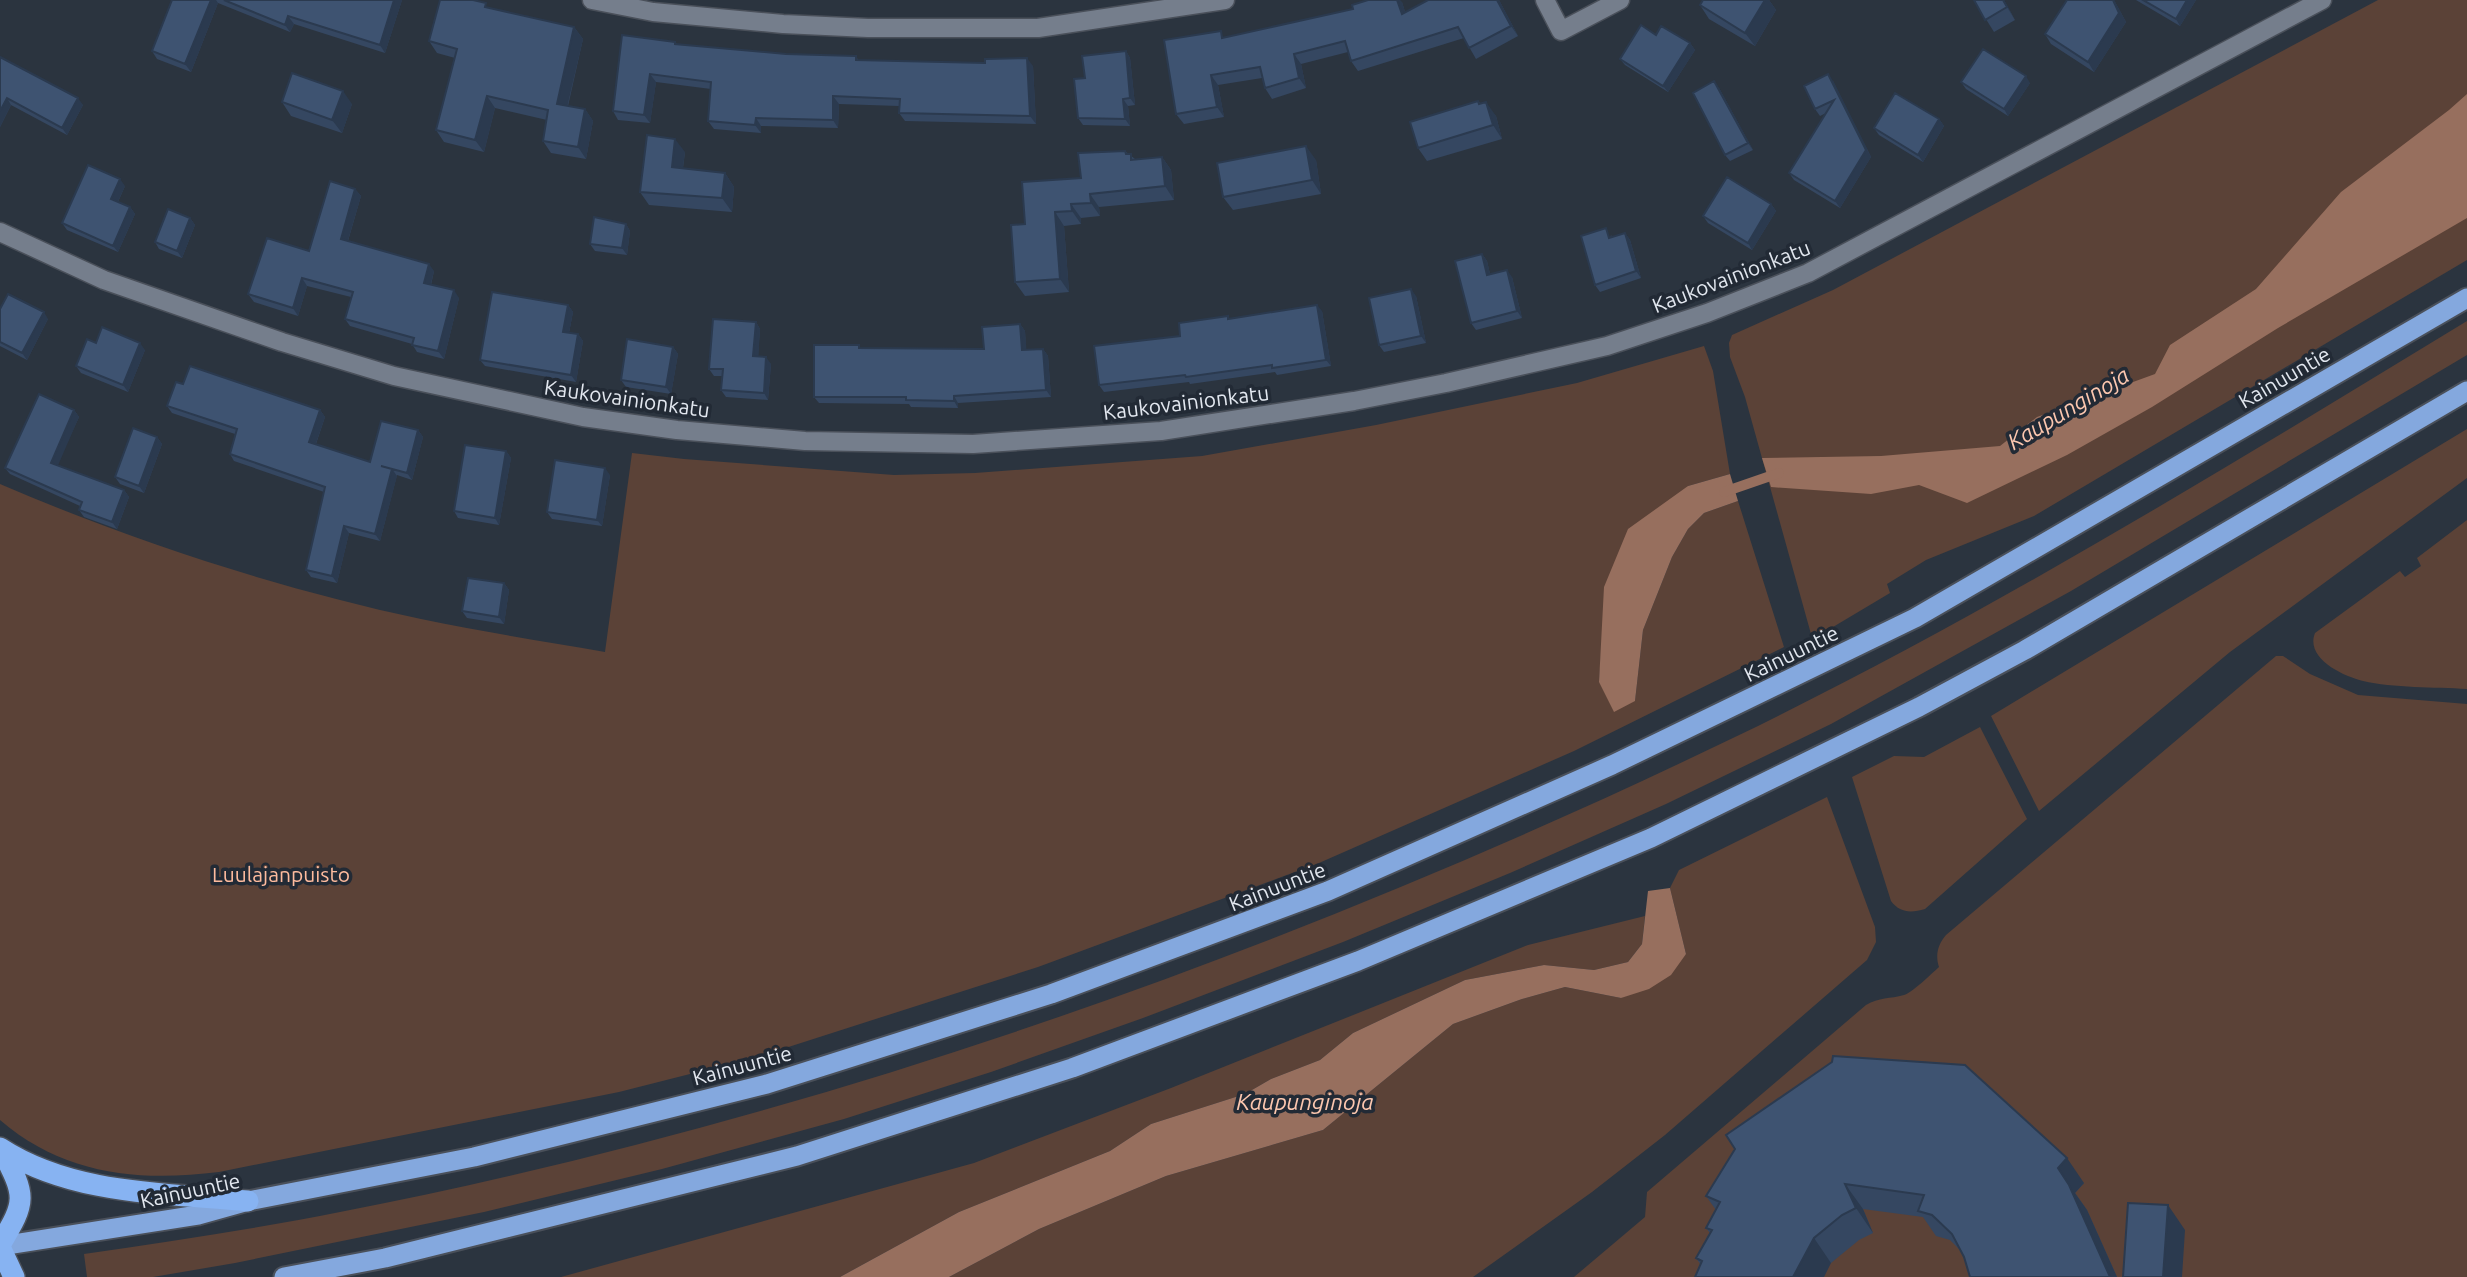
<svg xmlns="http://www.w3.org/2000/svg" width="2467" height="1277" viewBox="0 0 2467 1277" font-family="Ubuntu,sans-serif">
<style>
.green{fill:#5b4237}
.water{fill:#976f5e}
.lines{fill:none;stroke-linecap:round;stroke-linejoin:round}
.stream{stroke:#976f5e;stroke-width:10}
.minor-casing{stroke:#4a505a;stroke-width:21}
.trunk-casing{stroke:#4a505a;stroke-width:23}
.motorway-casing{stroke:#4a505a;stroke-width:24}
.minor{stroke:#757e8c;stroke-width:18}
.trunk{stroke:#84a8de;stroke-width:19}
.motorway{stroke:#87b3f2;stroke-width:21}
.wall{fill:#354761}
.shaded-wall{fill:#2b3a4f}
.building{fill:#3e5371;stroke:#2b3a4f;stroke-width:2}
.labels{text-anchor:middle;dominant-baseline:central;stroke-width:7;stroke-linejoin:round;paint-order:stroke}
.street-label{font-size:21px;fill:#e2e7ef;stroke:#222a35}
.park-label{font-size:21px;fill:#fdbb9e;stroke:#222a35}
.water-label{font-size:23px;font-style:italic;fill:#fcc7af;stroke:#222a35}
</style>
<rect width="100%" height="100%" fill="#2b343f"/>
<!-- green -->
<path class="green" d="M2378,0h89v260l-433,256 -108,44 -39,24 3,9 -57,34 -22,7 -66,-237 -15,-40 -1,-14 3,-8 101,-45z
M2467,321v34l-396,236 -240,133 -165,80 -156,69 -167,69 -200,76 -152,54 -147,47 -182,50 -178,43 -249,51 -82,14h-66l-3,-23c86,-13 171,-25 256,-42 479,-93 956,-263 1395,-475 252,-122 492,-270 732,-416z
M1704,346l9,25 17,103 -42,12 -86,155 -3,41 36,19 8,-71 29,-73 16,-28 16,-16 34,-12 46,146 -210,104 -255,112 -281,104 -281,90 -138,35 -400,80c-80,10 -155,3 -219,-52v-636c135,58 277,104 421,135 61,13 123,22 184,33l27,-199 52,6 210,16 81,-2 227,-17 174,-31 201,-42z
M2467,429v49l-237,174 -191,159 -48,-95z
M2467,520v169c-32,-2 -74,-1 -104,-8 -21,-5 -58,-23 -48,-48l85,-62 5,6 16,-11 -4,-8z
M2276,656h7l27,18 48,21 109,9v573h-893l71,-60 2,-25 219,-187c13,-8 24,-6 38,-10 8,-2 27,-21 35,-28 -4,-12 -1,-23 7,-32z
M1980,727l47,92 -102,90c-14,4 -25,4 -34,-8l-39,-124 42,-21 30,1z
M1827,797l48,130 1,15 -9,18 -202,175 -73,57 -119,85h-524l90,-48 127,-53 157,-46 130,-106 69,-25 43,-12 56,11 65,-44 -16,-66 9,-18z
M1645,916l-3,28 -14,18 -34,8 -50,-5 -79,15 -112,53 -33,27 -49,19 -26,15 -94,30 -41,27 -151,61 -119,65h-279l413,-114 197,-75 357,-143z"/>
<!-- water -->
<path class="water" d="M2467,94v124l-189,110 -126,79 -85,48 -100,48 -48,-18 -48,9 -100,-7 -9,-29 119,-2 119,-10 37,-29 118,-43 15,-29 86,-56 85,-97 108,-82z
M1730,474l8,27 -34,12 -16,16 -16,28 -29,73 -8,71 -21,11 -15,-30 5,-95 24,-58 60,-43z
M1670,888l16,66 -15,21 -22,14 -28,9 -56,-11 -43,12 -69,25 -130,106 -157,46 -127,53 -90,48h-109l119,-65 151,-61 41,-27 94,-30 26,-15 49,-19 33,-27 112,-53 79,-15 50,5 34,-8 14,-18 6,-53z"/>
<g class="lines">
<!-- stream -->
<path class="stream" d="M1724,492l55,-19"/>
<!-- minor casing -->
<g class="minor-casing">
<path id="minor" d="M592,0l61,12 130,12 85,4h170l187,-28
M1545,0l16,31 59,-31
M0,232l104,48 178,62 112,34 189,41 94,13 128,11 168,3 188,-13 193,-30 92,-18 161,-37 100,-33 101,-40 514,-273"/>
</g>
<!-- trunk casing -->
<g class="trunk-casing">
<path id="trunk" d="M0,1246l198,-31 50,-14 226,-44 293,-73 284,-90 277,-103 284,-126 303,-147 552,-320
M284,1277l101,-19 412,-102 275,-88 286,-107 293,-123 268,-131 106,-57 442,-259"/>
</g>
<!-- motorway casing -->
<g class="motorway-casing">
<path id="motorway" d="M0,1148c72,47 166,45 248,53
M0,1245c27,-45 26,-48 2,-95
M0,1247l14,30"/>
</g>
<!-- minor -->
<use href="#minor" class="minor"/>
<!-- trunk -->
<use href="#trunk" class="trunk"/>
<!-- motorway -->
<use href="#motorway" class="motorway"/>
</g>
<!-- wall -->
<path class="wall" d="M172,0h230l-17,53 -91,-29 -4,8 -72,-29 -27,69 -34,-13 -5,-8z
M1428,0h71l19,36 -42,23 -12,-21 -106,33 -7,-10 -3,-9 -47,12 5,24 -34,11 -7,-11 -3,-10 -44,7 6,32 -40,7 -8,-10 50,-76 176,-36 3,10z
M1703,0h66l7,10 -21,36 -46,-27 -9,-14z
M1974,0h30l11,20 -21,12z
M2067,0h47l12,22 -32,50 -43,-28 -6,-10z
M2136,0h60l-16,26z
M489,8l85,19 9,12 -15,67 17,3 8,12 -7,38 -35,-6 -8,-12 4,-21 -52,-12 -11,44 -40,-10 -8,-12 19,-72 -18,-5 -8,-12z
M1656,35l34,8 5,7 -27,42 -43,-27 -5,-6z
M675,42l2,2 109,10 70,2 2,4 175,6 3,58 -131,-3 -6,-8v-7l-60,-2 -1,24 -77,-2v7l-47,-4 -6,-8 3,-32 -55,-7 -6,41 -32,-3 -5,-9z
M1126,51l4,7 5,47 -7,1 2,20 -47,-1 -5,-7 7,-40z
M0,57l83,48 -16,30 -56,-30 -11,22z
M1833,81l38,76 -31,51 -46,-28 -5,-7 37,-60 -6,3 -5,-7z
M1961,82l69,1 -22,33 -42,-27z
M1719,88l34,62 -23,11 -5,-6z
M1478,101l18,15 6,23 -75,22 -9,-13z
M282,102l70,2 -10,29 -51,-17z
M1939,119l5,7 -21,36 -44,-27 -5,-7z
M1125,151l10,8 27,-2 9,13 3,30 -75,7 1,9 -19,2v6l-17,2 5,66 -44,4 -10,-14 10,-58 56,-46z
M685,152l-2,16 42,5 9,14 -2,25 -83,-7 -9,-13z
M1316,160l5,34 -88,16 -10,-13z
M125,186l-7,16 12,5 5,7 -17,38 -51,-22 -5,-7z
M355,189l6,7 -13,45 86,30 -3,14 28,13 -15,61 -27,-7 -5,-8 -62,-18 -5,-7 6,-22 -44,-11 -9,30 -44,-14 -6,-8 61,-43z
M1771,204l5,7 -24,39 -44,-27 -5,-7z
M190,218l5,7 -13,33 -23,-9 -4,-7z
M626,224l4,7 -3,24 -32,-4 -5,-7z
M1625,233l5,7 11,38 -41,14 -5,-7 16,-50 1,2z
M1482,254l5,7 3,13 22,3 10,41 -46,12 -5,-7z
M1416,296l10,47 -42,9 -5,-7z
M568,305l5,7 -4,21 9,1 5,7 -7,41 -91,-16 -5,-6z
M0,309l48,10 -21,41 -27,-14z
M1322,311l9,55 -54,9 -2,-3 -85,12 -1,-2 -85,10 -5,-7 81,-49 49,-17z
M756,322l4,7 -2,27 13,8 -3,36 -42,-3 -5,-7 1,-14h-8l-5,-7z
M1020,324l5,7 1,19 17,-1 5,7 3,41 -93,6v5l-47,-1 -2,-3 -90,-1 -5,-6 48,-49 122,1z
M96,343l49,7 -17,42 -47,-19 -5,-7z
M673,347l5,7 -7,40 -45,-7 -5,-7z
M183,384l137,26 5,7 -9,27 54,18 48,-32 5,7 -11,43 -15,-5 -17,66 -31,-8 -12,50 -26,-6 -5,-7 18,-78 -90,-31 -4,-7 5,-20 -63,-21 -5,-7z
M74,410l5,7 -22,48 67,25 5,7 -12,32 -33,-12 -5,-7 1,-4 -70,-32 -5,-6z
M157,437l5,7 -18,49 -24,-9 -5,-7z
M506,451l5,7 -12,67 -41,-7 -4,-7z
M610,475l-8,51 -50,-7 -5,-7z
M504,583l5,7 -5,34 -37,-6 -5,-7z
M1735,1149l349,34 -9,10 12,17 30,67h-147l-6,-20 -4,-7 -10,-10 -14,-4 -13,-19 -60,-8 10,24 -14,7 -28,23 -130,2 -5,-7 14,-25 -4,-5 10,-18 -10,-14z"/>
<!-- shaded-wall -->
<path class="shaded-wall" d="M211,0h5l2,3 -27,69 -6,-8z
M394,0h8l-17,53 -5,-8z
M1397,0h3l2,2 7,22 -7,-10z
M1497,0h2l19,36 -7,-10z
M1765,0h4l7,10 -21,36 -10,-13z
M2003,0h1l11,20 -8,-13z
M2113,0h1l12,22 -32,50 -6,-10z
M2187,0h9l-16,26 -4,-7z
M288,16l6,8 -4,8 -5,-7z
M574,27l9,12 -18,77 -8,-12z
M1690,43l5,7 -27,42 -5,-6z
M1126,51l4,7 5,47 -5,-7z
M1294,54l7,10 5,24 -7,-10z
M1027,58l6,8 3,58 -6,-8z
M650,74l6,8 -6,41 -6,-8z
M1828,74l5,7 38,76 -31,51 -5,-7 31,-51z
M1211,75l7,10 6,32 -7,-10z
M2026,76l4,7 -22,33 -4,-7z
M1714,81l5,7 34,62 -5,-7z
M343,91l9,13 -10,29 -10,-13z
M487,96l8,12 -11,44 -9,-12z
M833,96l6,8 -1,24 -5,-8z
M7,98l4,7 -11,22v-16z
M78,98l5,7 -16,30 -5,-7z
M1123,99l5,7 2,20 -5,-7z
M1486,102l10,14 6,23 -9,-14z
M585,109l8,12 -7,38 -8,-12z
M756,118l5,8v7l-6,-8z
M1939,119l5,7 -21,36 -5,-7z
M675,139l10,13 -4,29 -9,-14z
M1306,146l10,14 5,34 -9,-14z
M1162,157l9,13 3,30 -9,-14z
M725,173l9,14 -2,25 -10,-14z
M120,179l5,7 -9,20 -5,-7z
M355,189l6,7 -15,51 -5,-8z
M1090,194l9,13 1,9 -9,-13z
M1071,204l10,14v6l-9,-13z
M1771,204l5,7 -24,39 -4,-7z
M130,207l5,7 -17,38 -5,-6z
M1055,212l9,14 5,66 -9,-13z
M190,218l5,7 -13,33 -5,-7z
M626,224l4,7 -3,24 -5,-7z
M1625,233l5,7 11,38 -5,-7z
M1482,254l5,7 5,21 -5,-7z
M429,264l5,7 -5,20 -5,-8z
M1507,270l5,7 10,41 -5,-7z
M302,278l5,8 -9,30 -5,-8z
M1411,289l5,7 10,47 -5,-7z
M454,290l5,8 -15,61 -6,-8z
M568,305l5,7 -5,26 -5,-6z
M1317,305l5,6 9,55 -5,-6z
M44,312l4,7 -21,41 -5,-7z
M756,322l4,7 -2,34 -5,-7z
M1020,324l5,7 2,26 -5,-7z
M578,334l5,7 -7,41 -5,-7z
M140,343l5,7 -17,42 -5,-7z
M673,347l5,7 -7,40 -5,-7z
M1043,349l5,7 3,41 -5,-7z
M766,357l5,7 -3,36 -4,-7z
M954,396l4,7v5l-4,-7z
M74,410l5,7 -23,53 -5,-7z
M320,410l5,7 -11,32 -5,-7z
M418,430l5,7 -11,43 -5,-7z
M157,437l5,7 -18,49 -5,-7z
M506,451l5,7 -12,67 -4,-7z
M605,468l5,7 -8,51 -5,-6z
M392,469l5,7 -17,65 -5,-7z
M124,490l5,7 -12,32 -5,-7z
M344,526l5,7 -12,50 -5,-7z
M504,583l5,7 -5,34 -5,-7z
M2067,1158l17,25 -9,10 12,17 30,67h-7l-52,-109z
M1845,1184l18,25 10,24 -17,-25z
M2168,1205l17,25 -3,47h-19z
M1814,1238l17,25 -7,14h-31z"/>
<!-- building -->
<path class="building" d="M172,0h39l-26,64 -33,-13z
M224,0h170l-14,45 -92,-29 -3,9z
M440,0h33l13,3 -1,4 89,20 -17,77 28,5 -7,38 -35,-6 5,-31 -61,-14 -12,44 -39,-10 21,-81 -28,-8z
M1368,0h29l5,14 26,-14h69l14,26 -42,22 -11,-21 -107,34 -6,-20 -51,13 5,24 -34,10 -5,-21 -49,8 6,32 -41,7 -12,-74 57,-9 1,7 131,-29 -1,-4z
M1703,0h62l-20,33 -45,-28z
M1974,0h29l4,7 -22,13z
M2067,0h46l6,13 -31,49 -43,-28z
M2143,0h44l-11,19z
M1641,25l15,10 5,-9 29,17 -27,43 -43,-27z
M622,35l53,7v2l111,10 70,2v4l129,3v-4l42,-1 3,58 -131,-3 1,-14 -67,-3v24l-77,-2 -1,7 -47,-4 3,-39 -61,-8 -6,41 -31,-4z
M1983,49l43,27 -22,33 -43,-27z
M1126,51l4,47 -7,1 2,20 -47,-1 -4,-39 11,-1 -3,-22z
M0,57l78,41 -16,30 -55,-30 -7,13z
M292,73l51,18 -11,29 -50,-18z
M1828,74l38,76 -31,51 -46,-28 45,-73 -19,9 -11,-23z
M1714,81l34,62 -23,12 -32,-62z
M1895,93l44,26 -21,36 -44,-27z
M1478,101l1,3 7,-2 7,23 -75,23 -8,-26z
M647,135l28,4 -3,28 53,6 -3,25 -82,-6z
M1306,146l6,34 -89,17 -6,-34z
M1125,151l1,3h5v6l31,-3 3,29 -75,8 1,9 -20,1 1,7 -17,1 5,67 -45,3 -4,-57 14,-1 -3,-42 59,-4 -3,-25z
M88,165l32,14 -9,20 19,8 -17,39 -51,-23z
M1727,177l44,27 -23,39 -45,-27z
M330,181l25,8 -14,50 88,25 -5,19 30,7 -16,61 -26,-6 2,-7 -69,-19 8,-27 -51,-14 -9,30 -45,-14 19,-56 42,13z
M168,209l22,9 -13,33 -22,-9z
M594,217l32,7 -4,24 -32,-4z
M1606,228l3,10 16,-5 11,38 -41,14 -14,-49z
M1482,254l5,21 20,-5 10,41 -46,12 -16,-62z
M1411,289l10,47 -42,9 -10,-47z
M492,292l76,13 -5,27 15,2 -7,41 -91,-15z
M8,294l36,18 -22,41 -22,-11v-33z
M1317,305l9,55 -54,8v-3l-86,12 -1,-2 -86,10 -5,-39 86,-10 -1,-13 49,-7v3z
M713,319l43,3 -3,34 13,1 -2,36 -43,-3 2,-21h-14z
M1020,324l2,26 21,-1 3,41 -92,6v5l-48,-1v-3h-92v-52h45v3l125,1 -2,-22z
M102,327l38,16 -17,42 -47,-19 11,-27 9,4z
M627,339l46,8 -7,40 -45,-7z
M190,366l130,44 -11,32 61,20 11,-41 37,9 -11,43 -26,-7 11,3 -17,65 -31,-8 -12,50 -26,-6 19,-83 -95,-33 7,-25 -70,-23 9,-24 7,2z
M39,394l35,16 -23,53 73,27 -12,32 -33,-12 3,-8 -77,-34z
M133,428l24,9 -18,49 -24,-9z
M465,445l41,6 -11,67 -41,-7z
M555,460l50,8 -8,52 -50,-8z
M468,578l36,5 -5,34 -37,-6z
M1833,1056l132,9 102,93 -9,10 11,17 41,92h-140l-6,-20 -12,-23 -20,-19 -14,-4 6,-16 -79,-11 11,24 -14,7 -28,23 -21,39h-98l7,-16 -6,-3 16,-28 -6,-2 14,-26 -14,-6 29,-47 -9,-14 106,-73z
M2128,1203l40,2 -5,72h-40z"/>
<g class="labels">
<!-- street labels -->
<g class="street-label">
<text transform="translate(1731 276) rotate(-21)">Kaukovainionkatu</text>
<text transform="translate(2284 377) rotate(-30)">Kainuuntie</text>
<text transform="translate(627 398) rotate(8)">Kaukovainionkatu</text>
<text transform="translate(1186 402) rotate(-7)">Kaukovainionkatu</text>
<text transform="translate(1791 653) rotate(-26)">Kainuuntie</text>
<text transform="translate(1277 886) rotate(-21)">Kainuuntie</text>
<text transform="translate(742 1065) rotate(-15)">Kainuuntie</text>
<text transform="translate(190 1190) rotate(-12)">Kainuuntie</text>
</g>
<!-- park labels -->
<g class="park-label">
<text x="281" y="874">Luulajanpuisto</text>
</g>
<!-- water labels -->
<g class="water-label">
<text transform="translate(2068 408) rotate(-31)">Kaupunginoja</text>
<text x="1305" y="1101">Kaupunginoja</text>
</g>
</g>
</svg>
